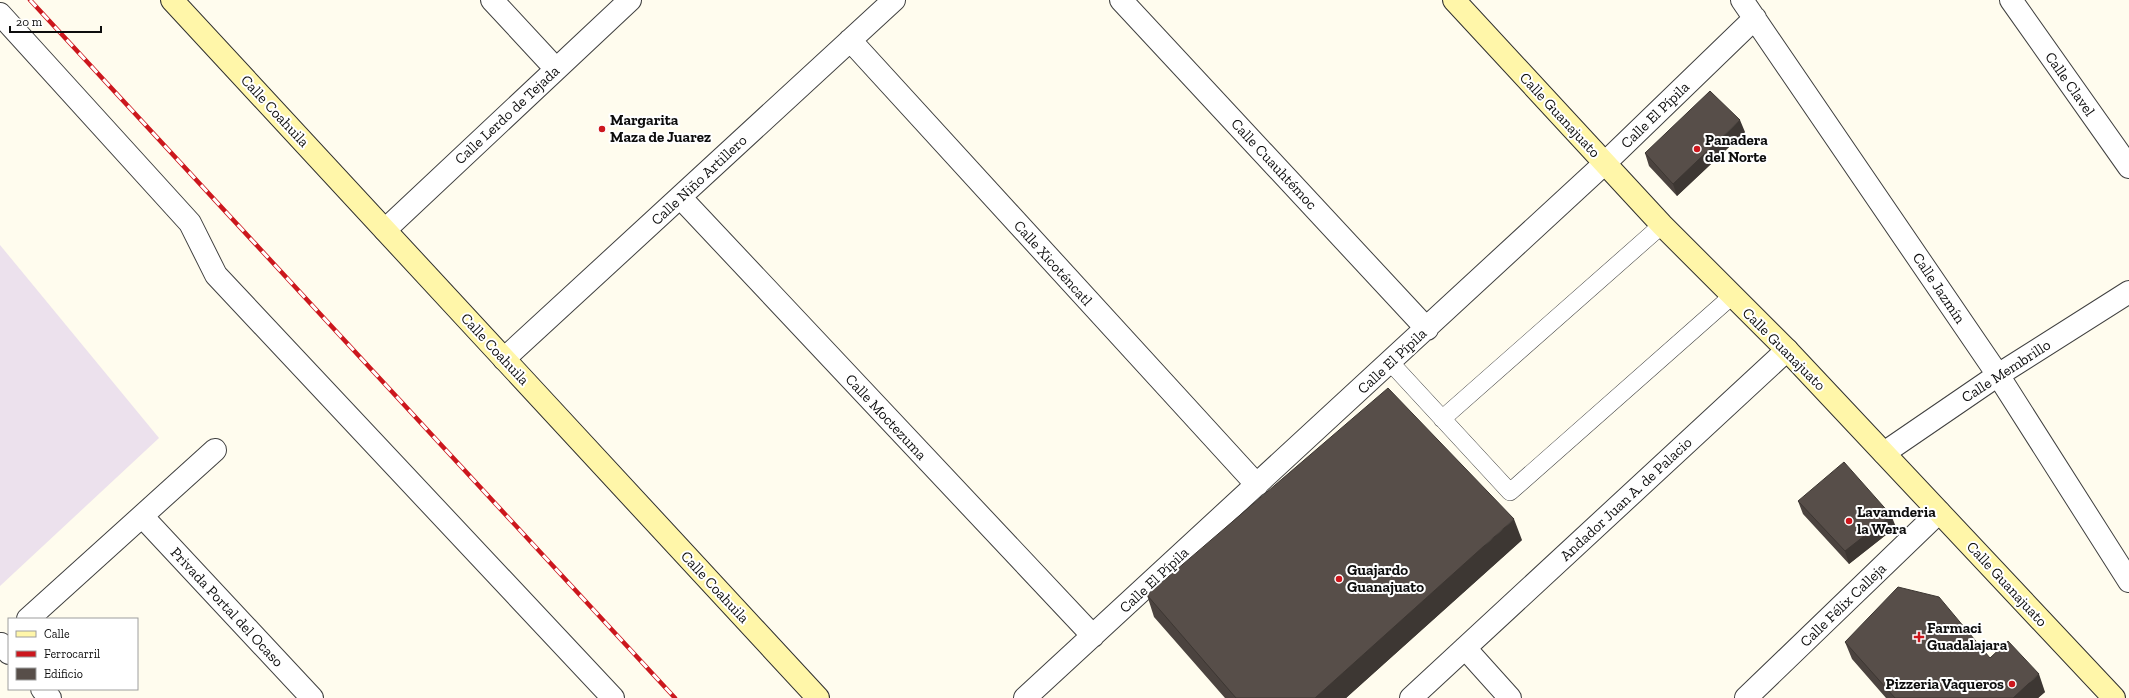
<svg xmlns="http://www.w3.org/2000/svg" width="2129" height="698" viewBox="0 0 2129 698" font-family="'Zilla Slab',serif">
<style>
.industrial{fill:#ece1ed}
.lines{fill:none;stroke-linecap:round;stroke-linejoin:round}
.lane-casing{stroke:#404040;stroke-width:18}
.street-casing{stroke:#404040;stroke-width:24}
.secondary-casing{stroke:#2f2f2f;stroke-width:24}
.lane{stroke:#fff;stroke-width:17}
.street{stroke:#fff;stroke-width:22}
.secondary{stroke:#fff6a9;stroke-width:22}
.rail-casing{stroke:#cc171d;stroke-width:4.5}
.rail{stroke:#fff;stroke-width:3;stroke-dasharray:9;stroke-linecap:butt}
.wall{fill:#4b433f}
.shaded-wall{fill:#3d3733}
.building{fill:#574e49;stroke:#3d3733}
.poi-dot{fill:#cc171d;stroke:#fff;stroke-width:1.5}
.labels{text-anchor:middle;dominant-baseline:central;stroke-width:4;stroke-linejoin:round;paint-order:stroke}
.street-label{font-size:15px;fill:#0d0d0d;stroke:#fff}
.poi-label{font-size:15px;font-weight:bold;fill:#0d0d0d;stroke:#fff;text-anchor:start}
</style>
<rect width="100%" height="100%" fill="#fffcee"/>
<!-- industrial -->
<path class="industrial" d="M0,245l159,193 -159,148z"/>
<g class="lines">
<!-- lane casing -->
<g class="lane-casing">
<path id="lane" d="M1390,362l120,130 222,-196
M1442,419l220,-194"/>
</g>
<!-- street casing -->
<g class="street-casing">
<path id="street" d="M492,0l64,69
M1121,0l306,329
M1742,0l256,375 131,206
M2011,0l118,167
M0,14l190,209 26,52 397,423
M850,40l407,445
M680,197l413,439
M385,230l245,-230
M504,359l390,-359
M1884,453l114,-78 131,-83
M142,516l170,182
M28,619l187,-169
M1,644l8,9
M1465,648l45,50
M42,689l8,9
M1025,698l580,-535 150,-145
M1411,698l376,-348
M1746,698l193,-186"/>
</g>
<!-- secondary casing -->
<g class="secondary-casing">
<path id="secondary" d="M172,0l646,698
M1454,0l208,225 125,125 327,348"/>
</g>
<!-- lane -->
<use href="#lane" class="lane"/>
<!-- street -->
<use href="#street" class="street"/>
<!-- secondary -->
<use href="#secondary" class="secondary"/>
<!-- rail casing -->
<g class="rail-casing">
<path id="rail" d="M30,0l645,698"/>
</g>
<!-- rail -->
<use href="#rail" class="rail"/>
</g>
<!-- wall -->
<path class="wall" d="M1745,132l-68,64 -28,-30 -4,-13z
M1798,501l98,26 -47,37 -46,-50z
M1522,540l-176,158h-121l-71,-81 -7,-22z
M1845,642l145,16 55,34 -7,6h-152l-34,-39z"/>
<!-- shaded-wall -->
<path class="shaded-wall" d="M1740,120l5,12 -68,64 -4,-12z
M1891,515l5,12 -47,37 -4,-13z
M1514,519l8,21 -176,158h-31z
M2039,674l6,18 -7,6h-25z"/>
<!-- building -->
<path class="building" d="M1710,91l30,29 -67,64 -28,-31z
M1388,388l126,131 -199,179h-79l-89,-103z
M1844,462l47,53 -46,36 -47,-50z
M1898,587l41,10 51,61 18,-17 31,33 -26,24h-118l-50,-56z"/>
<!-- markers -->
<g class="poi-dot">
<circle cx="602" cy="129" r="4"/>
<circle cx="1697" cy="149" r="4"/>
<circle cx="1849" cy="521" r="4"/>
<circle cx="1339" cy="579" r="4"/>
<path d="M1917 631h4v4h4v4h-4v4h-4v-4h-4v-4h4z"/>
<circle cx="2012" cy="684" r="4"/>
</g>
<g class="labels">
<!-- street labels -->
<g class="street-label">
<text transform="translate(2070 84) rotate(55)">Calle Clavel</text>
<text transform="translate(275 111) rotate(47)">Calle Coahuila</text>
<text transform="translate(507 115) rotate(-43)">Calle Lerdo de Tejada</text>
<text transform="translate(1560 115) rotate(47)">Calle Guanajuato</text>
<text transform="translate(1655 115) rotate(-44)">Calle El Pípila</text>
<text transform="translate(1274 164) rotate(47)">Calle Cuauhtémoc</text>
<text transform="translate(699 180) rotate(-43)">Calle Niño Artillero</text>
<text transform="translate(1053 263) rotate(48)">Calle Xicoténcatl</text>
<text transform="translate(1939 288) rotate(56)">Calle Jazmín</text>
<text transform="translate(495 349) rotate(47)">Calle Coahuila</text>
<text transform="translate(1784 349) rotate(45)">Calle Guanajuato</text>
<text transform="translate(1392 361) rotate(-43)">Calle El Pípila</text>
<text transform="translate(2006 371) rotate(-33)">Calle Membrillo</text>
<text transform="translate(886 417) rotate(47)">Calle Moctezuma</text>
<text transform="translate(1626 499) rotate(-43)">Andador Juan A. de Palacio</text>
<text transform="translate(1154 580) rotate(-43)">Calle El Pípila</text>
<text transform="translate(2007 584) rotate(47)">Calle Guanajuato</text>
<text transform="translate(715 587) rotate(47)">Calle Coahuila</text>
<text transform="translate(1843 605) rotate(-44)">Calle Félix Calleja</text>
<text transform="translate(227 607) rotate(47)">Privada Portal del Ocaso</text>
</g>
<!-- poi labels -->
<g class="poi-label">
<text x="610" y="120">Margarita<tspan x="610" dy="17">Maza de Juarez</tspan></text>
<text x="1705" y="140">Panadera<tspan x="1705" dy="17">del Norte</tspan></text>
<text x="1857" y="512">Lavamderia<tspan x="1857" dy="17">la Wera</tspan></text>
<text x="1347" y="570">Guajardo<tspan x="1347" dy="17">Guanajuato</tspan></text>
<text x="1927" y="628">Farmaci<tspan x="1927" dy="17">Guadalajara</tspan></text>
<text x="2004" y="684" text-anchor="end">Pizzeria Vaqueros</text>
</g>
</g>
<!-- legend -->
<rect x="8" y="618" width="130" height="72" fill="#ffffff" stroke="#9e9e9e"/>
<rect x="16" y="631" width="20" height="6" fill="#fff6a9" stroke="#9e9e9e"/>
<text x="44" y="638" font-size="12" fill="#0d0d0d">Calle</text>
<rect x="16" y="651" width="20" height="6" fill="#cc171d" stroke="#9e9e9e"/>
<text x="44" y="658" font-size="12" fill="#0d0d0d">Ferrocarril</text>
<rect x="16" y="668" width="20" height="12" fill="#574e49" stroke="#9e9e9e"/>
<text x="44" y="678" font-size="12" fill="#0d0d0d">Edificio</text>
<!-- scale -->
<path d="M10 26v6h91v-6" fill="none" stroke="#0d0d0d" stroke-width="2"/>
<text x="16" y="26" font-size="12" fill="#0d0d0d" stroke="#ffffff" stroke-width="3" paint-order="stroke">20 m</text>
</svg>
